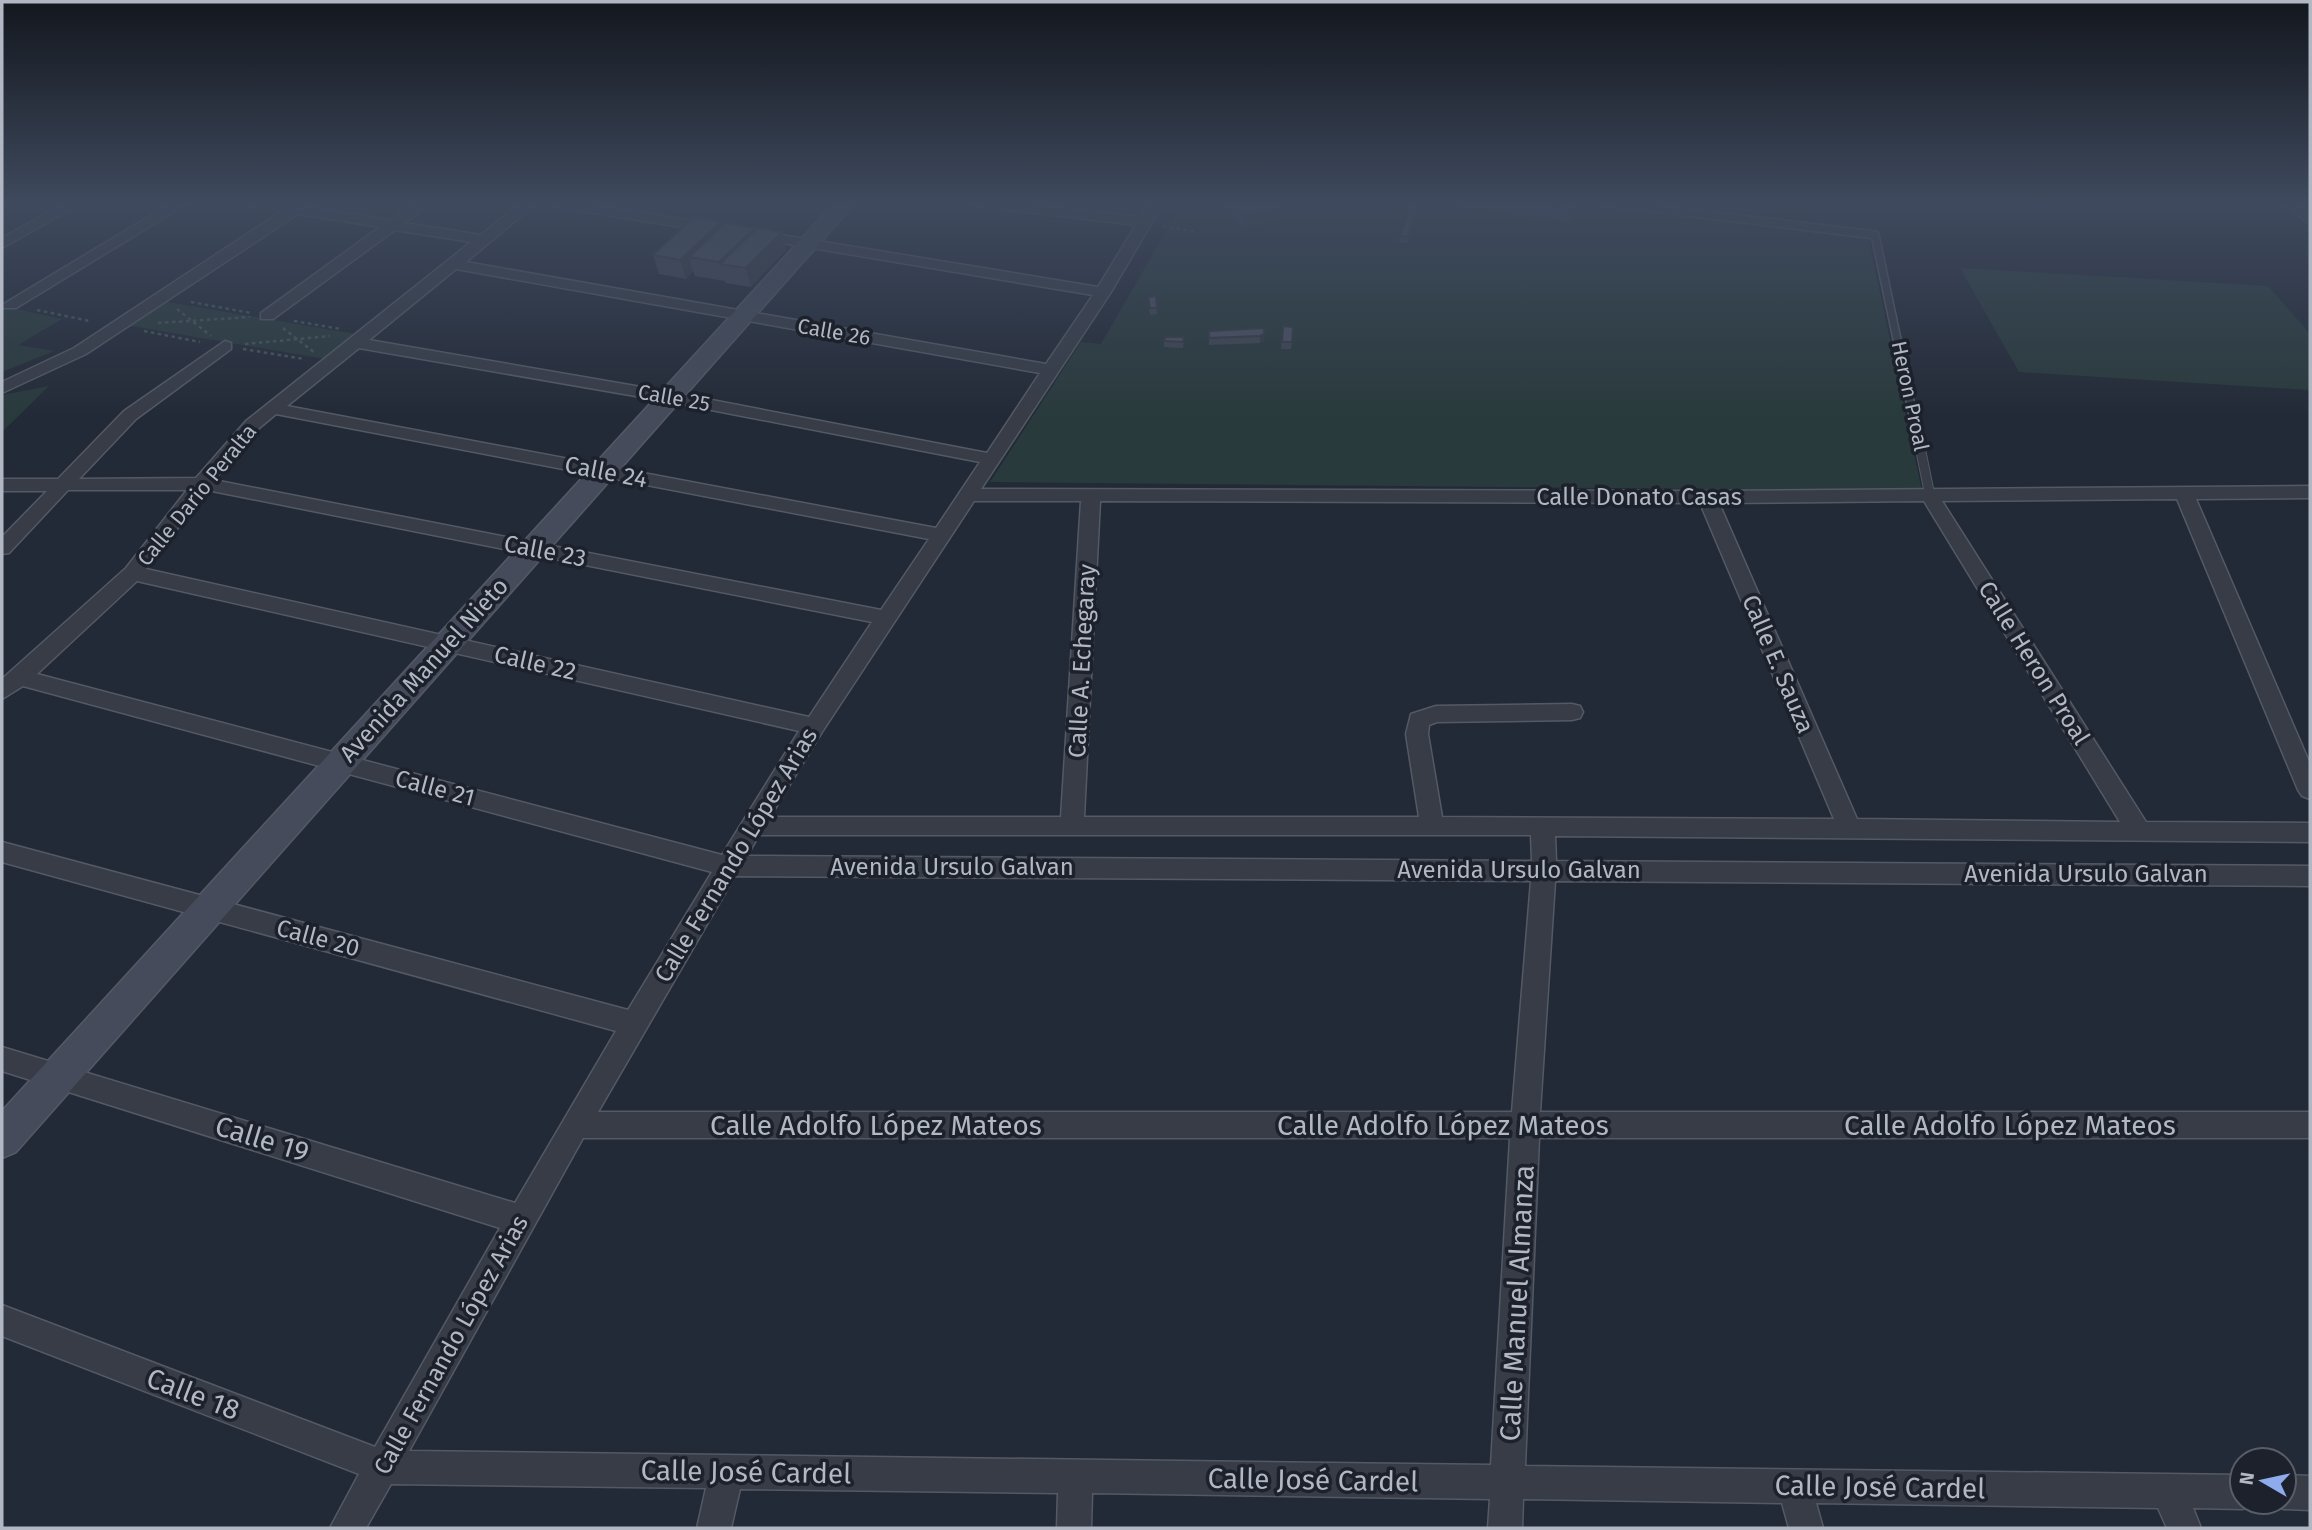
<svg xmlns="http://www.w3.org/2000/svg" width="2312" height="1530" viewBox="0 0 2312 1530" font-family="'Fira Sans',sans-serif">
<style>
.green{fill:#293a3c}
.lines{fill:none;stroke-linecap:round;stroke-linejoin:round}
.lane-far1-casing{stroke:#545a65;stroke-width:10}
.lane-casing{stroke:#545a65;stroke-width:11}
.street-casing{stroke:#545a65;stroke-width:3}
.secondary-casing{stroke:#545a65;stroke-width:3}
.path{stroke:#475559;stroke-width:2.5;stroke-dasharray:3.5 3.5;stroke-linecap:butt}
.lane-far1{stroke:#373c47;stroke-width:7}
.lane{stroke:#373c47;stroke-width:9}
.street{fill:#373c47;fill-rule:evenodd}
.secondary{fill:#454b5a;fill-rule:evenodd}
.wall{fill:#404653}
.shaded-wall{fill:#343943}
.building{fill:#4a5160;stroke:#343943;stroke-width:2}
.labels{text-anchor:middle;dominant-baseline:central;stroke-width:7;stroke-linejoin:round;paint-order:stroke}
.far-street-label{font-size:21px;fill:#b1b7c3;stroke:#1c212c}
.street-label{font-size:24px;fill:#b1b7c3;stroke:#1c212c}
.near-street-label{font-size:28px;fill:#b1b7c3;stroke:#1c212c}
</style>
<rect width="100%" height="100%" fill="#232a37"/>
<!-- green -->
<path class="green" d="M1183,202h396l289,34 54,255 -932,-9 91,-140 20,2z
M1960,268l308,18 42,48v56l-291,-18z
M167,302l189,32 -30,25 -195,-33z
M2,306l60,13 -44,26 36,6 -52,21z
M49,386l-47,46v-37z"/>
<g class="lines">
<!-- lane-far1 casing -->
<g class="lane-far1-casing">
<path id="lane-far1" d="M1604,202l271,33 42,199"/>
</g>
<!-- lane casing -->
<g class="lane-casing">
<path id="lane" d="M1917,432l13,64"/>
</g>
<!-- street casing -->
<g class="street-casing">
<path id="street" d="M67,202h17l-82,46v-10z
M173,202h17l-174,106h-12l-2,-3z
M245,202h68l-5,5 82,13 25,-18h16l-26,21 76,12 41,-33h16l-72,60 580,102 47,-69 -341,-57 -7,-4 7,-4 346,57 38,-62 -159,-19 -7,-4h43l128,15 9,-15h14l-53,90 -130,197 726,2 603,-5v12l-114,1 114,265v35l-8,-3 -4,-6 -121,-291 -235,2 204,321 164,1v19l-755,-6 1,25 754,5v20l-755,-5 -15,231h770v26h-771l-14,328 717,9v27l12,2 -12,5 -49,-1 8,20h-34l-9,-20 -342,-5 7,25h-34l-7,-25 -259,-4 -1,29h-34l2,-29 -398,-6 -1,35h-34l1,-35 -318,-4 -9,39h-34l9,-40 -315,-4 -25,44h-36l29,-54 -357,-138v-31l373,142 125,-219 -498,-157v-24l513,156 101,-172 -614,-169v-20l626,168 84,-138 -689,-186 -21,13v-20l124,-111 61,-78h-119l-59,63 -7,1v-17l45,-46h-45v-12h56l66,-68 101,-70 6,2v6l-95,70 -57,60 117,-1 50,-57 225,-179 -76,-12 -122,89h-12v-6l119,-86 -82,-13 -212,140 -84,39v-11l72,-34 208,-137 -35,-6zM456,269l584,104 -53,80 -317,-61 -301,-52zM359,348l311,54 310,60 -44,66 -649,-122zM276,414l653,125 -48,71 -667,-130 44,-51zM207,490l665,132 -63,95 -663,-148zM974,501h107l-20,316h-291l52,-85zM1100,501l600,2 134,316 -392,-2 -14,-83 1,-9 8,-3 135,-2 8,-2 3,-6 -3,-6 -8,-2 -136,2 -25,8 -5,20 13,83h-335zM1924,501l196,321 -263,-3 -138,-316zM137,581l662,150 -77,124 -685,-181zM759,835h772l1,26 -785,-5zM735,876l796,5 -19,231h-914zM583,1138h927l-19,327 -1082,-14z
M545,202h33l140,23 7,4 -7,4 -166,-27z
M2281,202h16l13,11v11z
M2284,1475l26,1v34l-26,-1 -12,-5 12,-2z"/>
</g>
<!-- secondary casing -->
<g class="secondary-casing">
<path id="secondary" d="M835,202h21l-840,950 -14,6v-47z"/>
</g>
<!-- path -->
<path class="path" d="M1163,226l33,6
M191,302l60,11
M177,309l34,27
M37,310l53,11
M294,321l47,8
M158,323l92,-6
M283,328l32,25
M144,331l56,11
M245,344l85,-8
M243,349l61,10"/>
<!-- lane-far1 -->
<use href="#lane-far1" class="lane-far1"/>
<!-- lane -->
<use href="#lane" class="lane"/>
<!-- street -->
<use href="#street" class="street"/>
<!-- secondary -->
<use href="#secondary" class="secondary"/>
</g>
<!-- wall -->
<path class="wall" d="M1226,202h60l4,3 -1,12 -45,11 -19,-20z
M1419,202l-12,41h-8l1,-6z
M1432,202h116l27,4 -4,16z
M722,226l60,6 4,18 -35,37 -26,-4v-2l-30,-5 -2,-5 -7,8 -27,-5 -6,-19z
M1156,296l1,18 -7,1 -2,-18z
M1283,326l10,1 -2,22h-10z
M1264,328v12l-4,3 -51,2v-14z
M1184,337l-1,11 -19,-1v-6z"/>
<!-- shaded-wall -->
<path class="shaded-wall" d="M1290,205l-1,12 -45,11 1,-13z
M721,222l5,18 -37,17 4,14 -7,8 -6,-19z
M755,228l4,18 -39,18 -1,-2z
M782,232l4,18 -35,37 -5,-19z
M1264,334v6l-4,3v-7z"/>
<!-- building -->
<path class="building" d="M1232,202h54l4,3 -45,10z
M1412,202h6l-10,34 -8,1z
M1522,202h26l27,4 -1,3z
M694,217l27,5 -41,38 -27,-5z
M725,223l30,5 -36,34 -30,-5z
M757,228l25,4 -36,36 -26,-4z
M1156,296l1,12h-7l-2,-11z
M1283,326l10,1 -1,15h-10z
M1264,328v6l-4,2 -51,2v-7z
M1165,337h19l-1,5 -19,-1z"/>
<!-- sky -->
<linearGradient id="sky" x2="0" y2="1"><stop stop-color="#13171e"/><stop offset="0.49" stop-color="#3f4a5e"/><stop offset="1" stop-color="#3f4a5e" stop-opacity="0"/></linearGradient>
<rect width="2312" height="416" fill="url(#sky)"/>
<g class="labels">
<!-- far-street labels -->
<g class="far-street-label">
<text transform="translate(834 332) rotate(10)">Calle 26</text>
<text transform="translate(1910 396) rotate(78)">Heron Proal</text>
<text transform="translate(674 398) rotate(10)">Calle 25</text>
<text transform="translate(197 495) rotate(-51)">Calle Dario Peralta</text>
</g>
<!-- street labels -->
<g class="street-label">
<text transform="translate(606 472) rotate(11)">Calle 24</text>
<text x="1639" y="497">Calle Donato Casas</text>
<text transform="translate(545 551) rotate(11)">Calle 23</text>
<text transform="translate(1082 661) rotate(-87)">Calle A. Echegaray</text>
<text transform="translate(535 663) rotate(13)">Calle 22</text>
<text transform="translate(2034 663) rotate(58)">Calle Heron Proal</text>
<text transform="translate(1778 664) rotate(67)">Calle E. Sauza</text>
<text transform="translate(424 670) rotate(-48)">Avenida Manuel Nieto</text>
<text transform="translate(435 788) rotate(15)">Calle 21</text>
<text transform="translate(736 855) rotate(-59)">Calle Fernando López Arias</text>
<text x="952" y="867">Avenida Ursulo Galvan</text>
<text x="1519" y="870">Avenida Ursulo Galvan</text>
<text x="2086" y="874">Avenida Ursulo Galvan</text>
<text transform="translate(318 938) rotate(15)">Calle 20</text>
<text transform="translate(451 1345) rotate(-61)">Calle Fernando López Arias</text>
</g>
<!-- near-street labels -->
<g class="near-street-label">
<text x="876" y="1125">Calle Adolfo López Mateos</text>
<text x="1443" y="1125">Calle Adolfo López Mateos</text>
<text x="2010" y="1125">Calle Adolfo López Mateos</text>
<text transform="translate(262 1139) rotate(17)">Calle 19</text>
<text transform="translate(1517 1303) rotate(-87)">Calle Manuel Almanza</text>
<text transform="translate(193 1394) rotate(21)">Calle 18</text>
<text transform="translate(746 1472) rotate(1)">Calle José Cardel</text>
<text transform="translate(1313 1480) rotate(1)">Calle José Cardel</text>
<text transform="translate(1880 1487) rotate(1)">Calle José Cardel</text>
</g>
</g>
<!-- border -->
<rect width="2312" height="1530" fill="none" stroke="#b1b7c3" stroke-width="7"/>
<!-- north arrow -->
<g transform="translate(2263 1481) rotate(279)"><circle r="33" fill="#1c212c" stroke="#585d68" stroke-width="2"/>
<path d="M0-5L12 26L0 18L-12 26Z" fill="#8eabec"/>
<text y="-10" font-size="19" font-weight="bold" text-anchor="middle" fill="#b1b7c3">N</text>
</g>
</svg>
